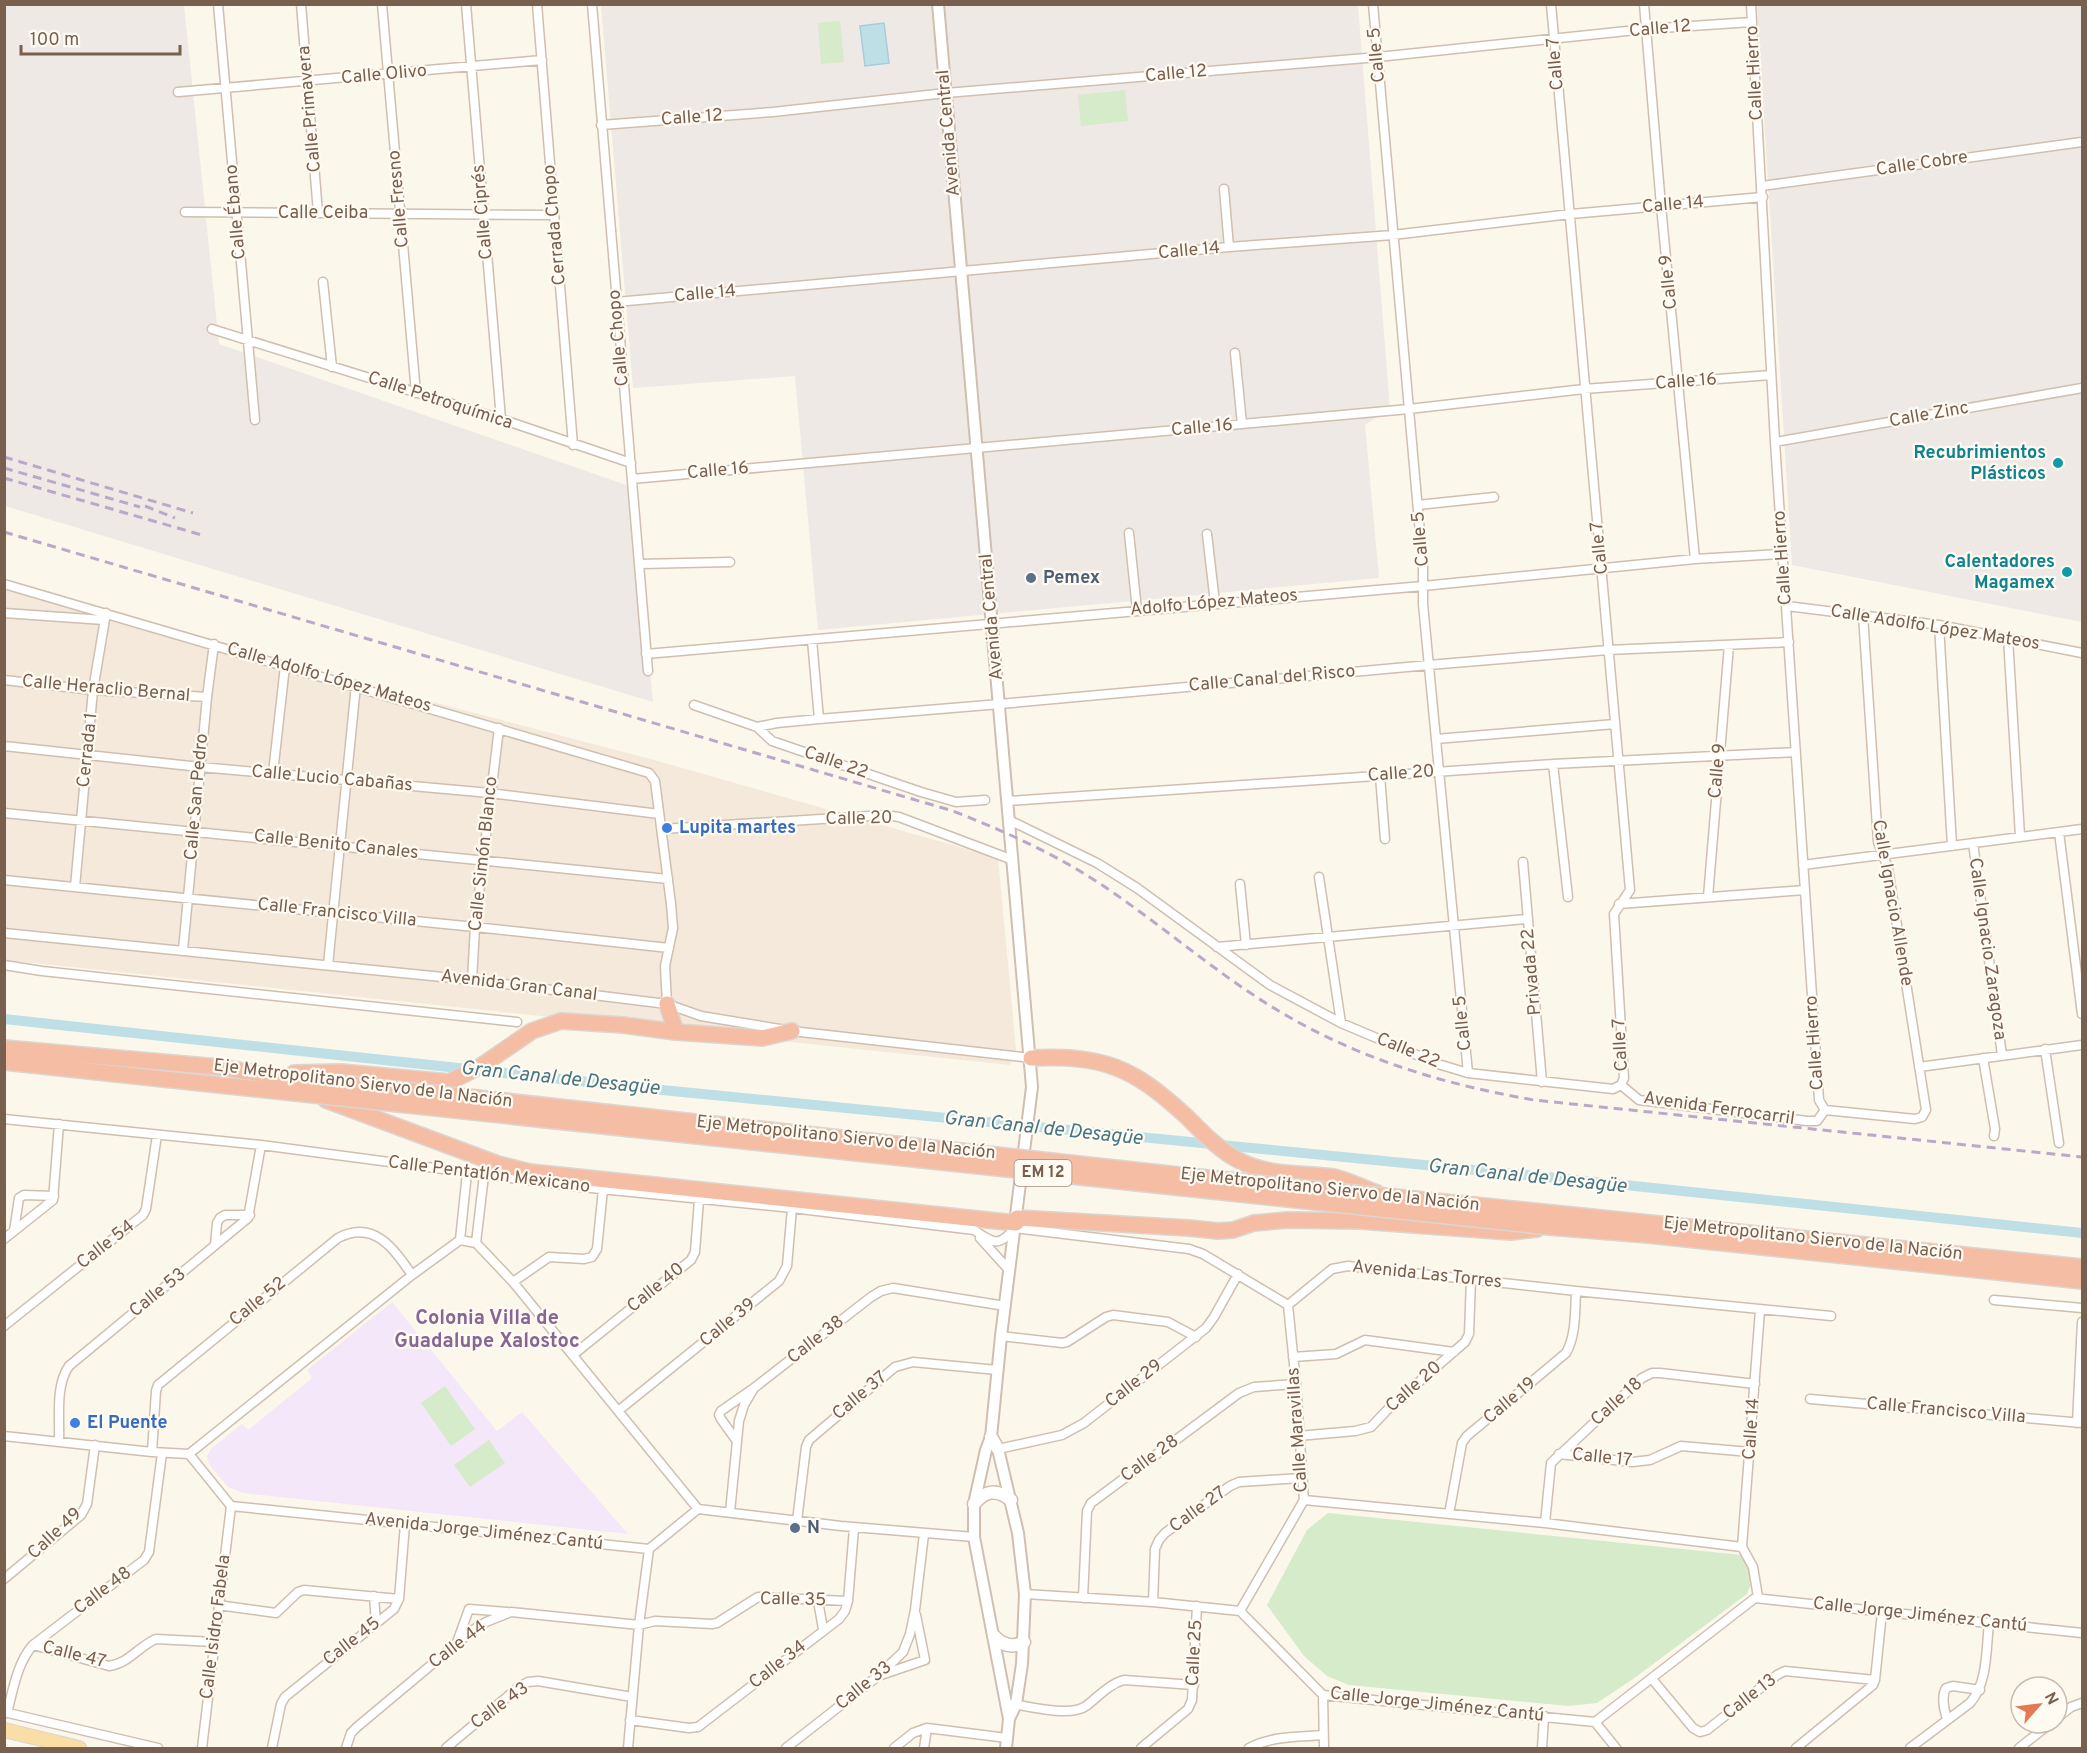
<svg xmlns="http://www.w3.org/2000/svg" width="2087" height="1753" viewBox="0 0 2087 1753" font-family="Overpass,sans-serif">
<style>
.residential{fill:#f4e9da}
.industrial{fill:#eee9e4}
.education{fill:#f4e7f9}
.green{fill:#d5ebc9}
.water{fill:#bfdfe7;stroke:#a6ced8;stroke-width:1.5}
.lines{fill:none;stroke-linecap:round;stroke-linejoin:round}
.canal{stroke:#bfdfe7;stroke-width:10}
.minor-casing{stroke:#cfbfb0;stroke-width:11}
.tertiary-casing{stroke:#cfbfb0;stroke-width:14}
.secondary-casing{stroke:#d2c0ae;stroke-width:15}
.primary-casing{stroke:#dcd5d1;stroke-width:16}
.motorway-casing{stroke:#dcd5d1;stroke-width:18}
.minor{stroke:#fff;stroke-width:8}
.tertiary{stroke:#fff;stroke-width:10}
.secondary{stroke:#fff;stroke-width:12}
.primary{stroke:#f9dea6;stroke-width:14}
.motorway{stroke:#f5bda4;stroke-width:15}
.rail{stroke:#bba8c8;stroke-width:3;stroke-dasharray:9 6;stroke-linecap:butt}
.motorway-bridge-casing{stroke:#dcd5d1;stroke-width:18;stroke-linecap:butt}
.motorway-bridge{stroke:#f5bda4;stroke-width:15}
.culture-dot{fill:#0f9aa8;stroke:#fffaf2;stroke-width:2}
.service-dot{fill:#5c6f8a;stroke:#fffaf2;stroke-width:2}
.shop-dot{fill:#3f7fe0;stroke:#fffaf2;stroke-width:2}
.labels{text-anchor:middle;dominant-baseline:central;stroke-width:4.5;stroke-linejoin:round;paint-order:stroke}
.shield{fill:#fffaf2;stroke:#a08e7f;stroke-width:1.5}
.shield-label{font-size:16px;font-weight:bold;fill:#785f4e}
.street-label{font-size:18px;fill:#785f4e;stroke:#fffaf2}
.culture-label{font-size:18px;font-weight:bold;fill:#0d838f;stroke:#fffaf2;text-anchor:end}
.service-label{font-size:18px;font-weight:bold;fill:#4e5e75;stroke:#fffaf2;text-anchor:start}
.shop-label{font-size:18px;font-weight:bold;fill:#366cbe;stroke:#fffaf2;text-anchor:start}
.water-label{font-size:20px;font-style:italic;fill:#447683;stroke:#fffaf2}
.neighbourhood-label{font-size:20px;font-weight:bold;fill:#866693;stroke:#fffaf2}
</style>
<rect width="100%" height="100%" fill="#fcf7eb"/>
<!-- residential -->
<path class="residential" d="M4,590l650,170 344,98 18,192 -6,15 -1005,-105z"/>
<!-- industrial -->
<path class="industrial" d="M4,5h180l35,339 413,143 21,215 -648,-196z
M601,5h757l32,404 -25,16 14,153 -561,52 -23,-254 -162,12z
M1757,5h325v617l-290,-57z"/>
<!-- education -->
<path class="education" d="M392,1302l105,129 25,-19 106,122 -385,-41 -15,-6 -19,-23 -2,-8 4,-7 31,-25 6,6 64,-52 -5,-8z"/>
<!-- green -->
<path class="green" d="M840,21l4,41 -23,2 -3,-41z
M1125,90l3,31 -47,5 -3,-31z
M445,1386l30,43 -24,17 -30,-43z
M489,1440l16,23 -35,24 -16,-22z
M1328,1513l414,42c11,15 13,21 5,39l-114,85 -36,24 -29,3 -219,-21 -22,-9 -23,-20 -37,-51 40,-75z"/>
<!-- water -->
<path class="water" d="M884,23l5,40 -24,3 -5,-40z"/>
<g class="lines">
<!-- canal -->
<path class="canal" d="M4,1019l658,71 915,90 505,53"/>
<!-- minor casing -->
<g class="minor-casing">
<path id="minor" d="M218,4l37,416
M301,4l17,209
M382,4l34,389
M466,4l35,415
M537,4l36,441
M592,4l56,667
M1373,4l50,563v37l45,469
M1551,4c26,296 53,591 79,886l-16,24 10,164 -3,7
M1644,4l17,202 34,353
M1751,4l24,438 44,658 6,10
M178,92l364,-32
M601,125l172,-13 173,-19 432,-36 268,-28 106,-7
M1762,186l320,-44
M1224,189l5,58
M185,212l369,3
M323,282l9,85
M616,302l613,-55 164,-12 178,-21 192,-17
M212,329l289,90 130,44
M1235,353l7,71
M1775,442l307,-54
M632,479l777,-70 175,-20 187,-14
M1418,505l76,-8
M1129,533l8,77
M1207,534l8,69
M640,564l90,-2
M4,584l645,189 6,8 16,123 2,24 -8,38 2,38
M1787,606l152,19 143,28
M4,613l100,7
M1939,625l13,221
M2008,638l12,198
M812,640l7,79
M646,654l777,-68 272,-27 87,-5
M4,680l89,10 114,7
M694,705l63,22 15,14 149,51 35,10 29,-2
M757,727l20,-4 42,-4 181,-15 429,-39 179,-15 181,-8
M1436,739l179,-15
M4,746l196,21 290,26 169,21
M1553,764l15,133
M273,773l12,-107
M1380,776l5,63
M1007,801l546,-37 243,-12
M4,813l664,66
M1009,820l88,43 40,25 133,97 71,38 97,41 30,9 145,16 8,-4
M662,829l223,-14 14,2 114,43
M2059,832l23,182
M1973,843l29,212
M1523,862l19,220
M1803,865l279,-36
M1319,877l22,146
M4,880l471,47 194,21
M1240,884l6,61
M75,887l18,-197 13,-77
M1708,897l21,-252
M1619,904l186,-14
M4,933l468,47 195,24 34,12 91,15 239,27
M1217,947l310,-28
M183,950l24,-253 7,-53
M4,965l38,6 475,51
M328,965l28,-280
M472,980l3,-53 24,-199
M2045,1049l14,94
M1983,1058l12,71 -1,7
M1919,1067l163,-22
M1621,1085l18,15 168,21h10l8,-11
M1825,1110l90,9 7,-2 4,-7 -38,-242 -10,-26 -15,-227
M4,1119l257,26 310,41 221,22 182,22c19,13 24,18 41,-2l174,21 14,5 85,51
M14,1231l5,-33 5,-3 30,1
M980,1238l29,32
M4,1239l49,-39 6,-76
M460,1240l7,-67
M476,1243l37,39 185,227
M476,1243l8,-68
M215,1245l2,-22 3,-5 5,-3h25
M513,1282l36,-25 35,2 8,-2 5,-8 6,-60
M1994,1300l88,8
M1288,1305l44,-36 16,-3 228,25 255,25
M4,1326l139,-111 3,-6 11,-74
M1001,1336l61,7 5,-1 39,-25 7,-2 55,7 28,15
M573,1355l118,-95 4,-8 4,-52
M1293,1357l43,-3 29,-14 89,12
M1810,1399l272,24
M618,1411l161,-130 8,-15 5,-58
M2077,1423l5,-101
M4,1436l148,16 37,2 42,52 418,43 49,-40 143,17 133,11
M1298,1436l57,-5 16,-4 19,-20 75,-65 4,-8 2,-55
M736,1440l-15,-21 -2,-4 2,-4 30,-21
M59,1441c1,-24 -4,-55 10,-75l179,-148 13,-73
M998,1449l64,-14 22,-12 122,-95 8,-11 24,-43
M152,1452l4,-61 2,-6 180,-147c36,-19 56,11 74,37
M189,1454l223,-179 48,-35 16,3
M1559,1454l73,8 18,-2 31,-14 69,6
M1304,1500l241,23 197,24
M730,1512l9,-91 5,-16 10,-17 117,-91 10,-6 12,-3 112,18
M1449,1514l13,-71 5,-7 99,-83c10,-17 9,-42 10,-62
M797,1521l9,-74 3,-7 86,-73 18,-5 84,8
M1545,1523l6,-60 91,-85 10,-5h8l95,11
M1742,1547l18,-237
M1742,1547l11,20 5,30
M4,1579l77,-64 6,-11 8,-59
M1025,1594l128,8 87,9 83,84 272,27 160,-124 327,35
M374,1596l2,27
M1083,1598l4,-87 4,-8 148,-110 15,-6 42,-3
M818,1601l5,28
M1153,1602l2,-53 4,-9 6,-7 65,-47 9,-4 62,-4
M218,1605l58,8 22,-21 6,-2 95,9
M1240,1611l64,-111 -8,-116 -8,-79
M33,1645l76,21c19,-2 30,-20 47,-27l58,3
M456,1645l13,-36 38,3
M881,1675l44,-15 -9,-45
M1652,1679l41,49 7,4 7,-2 70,-55 8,-4 90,9
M1323,1695l1,53
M1013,1704c17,3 58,13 73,2 12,-9 23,-22 38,-26l70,5
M4,1712l154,36
M7,1713c6,-23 10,-50 26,-68l111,-85 5,-8 13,-99
M2057,1718l14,-11 11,-4
M1947,1719c-3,-10 -6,-22 -1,-31l7,-2 27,4
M630,1720l59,8 9,-1 141,-108 6,-8 3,-10 6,-73
M1595,1722l21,26
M202,1748l29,-242
M272,1748l9,-44 4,-7 109,-88 5,-10 6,-75
M346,1748l5,-15 6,-6 116,-97 13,-8 25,-10 128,13 16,-4 57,3 5,-1 41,-26 90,4
M446,1748l73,-61 9,-5 10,-1 94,16
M628,1748l11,-123 10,-76
M786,1748l92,-72 25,-24 7,-18 5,-24 9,-76
M894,1748l19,-15 14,-5 80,10
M924,1748l3,-20
M1141,1748l47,-39 4,-9 5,-94
M1249,1748c22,-12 49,-11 73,-13
M1542,1748l2,-32
M1796,1748l77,-63 2,-5 7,-68
M1910,1748l60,-45c18,-20 16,-54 19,-80
M2019,1748l32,-25"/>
</g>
<!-- tertiary casing -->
<g class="tertiary-casing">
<path id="tertiary" d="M938,4l94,1083 -31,249 -10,101 -5,13 -12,54v33l35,182
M998,1449l20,84 7,61 -3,70 -6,40 -7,15 -3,29"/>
</g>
<!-- secondary casing -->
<g class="secondary-casing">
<path id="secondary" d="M991,1437l7,12
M974,1504c11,-14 23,-15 37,-4
M994,1636c9,10 19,12 30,6"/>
</g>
<!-- primary casing -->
<g class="primary-casing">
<path id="primary" d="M4,1730l75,18"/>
</g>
<!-- motorway casing -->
<g class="motorway-casing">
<path id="motorway" d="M667,1004l9,28
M1031,1058c73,-3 102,9 156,59 16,16 33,34 53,44 28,15 63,12 94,16 14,3 29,11 43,16
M294,1073l47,-1 108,10 32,-16 51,-35 29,-10 62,4 53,7 86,6 30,-7
M326,1100l172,64 32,8 486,51
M1017,1218l172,10 29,3 15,-1 21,-7 34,-3 72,1 151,11 26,-3"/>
</g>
<!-- minor -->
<use href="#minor" class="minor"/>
<!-- tertiary -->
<use href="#tertiary" class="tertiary"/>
<!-- secondary -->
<use href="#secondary" class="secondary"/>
<!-- primary -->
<use href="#primary" class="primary"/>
<!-- motorway -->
<use href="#motorway" class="motorway"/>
<!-- rail -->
<path class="rail" d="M4,457l189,56
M4,468l136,39
M4,478l198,57
M145,506l30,12
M4,532l949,279c51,20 100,42 146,72 65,43 123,96 190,134 77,44 158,68 245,83l548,57"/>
<!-- motorway-bridge casing -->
<g class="motorway-bridge-casing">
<path id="motorway-bridge" d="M4,1048l214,19 49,8 912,100 903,92
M4,1062l1545,165 99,8 434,46"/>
</g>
<!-- motorway-bridge -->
<use href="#motorway-bridge" class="motorway-bridge"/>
</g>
<!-- markers -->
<g class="culture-dot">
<circle cx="2058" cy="463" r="6"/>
<circle cx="2067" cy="572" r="6"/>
</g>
<g class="service-dot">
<circle cx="1031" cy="578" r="6"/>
<circle cx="795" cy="1528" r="6"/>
</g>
<g class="shop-dot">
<circle cx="667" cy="828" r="6"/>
<circle cx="75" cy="1423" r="6"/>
</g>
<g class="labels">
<!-- shield labels -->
<rect class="shield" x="1014.5" y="1160" width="57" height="26" rx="4.5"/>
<g class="shield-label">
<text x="1043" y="1173">EM 12</text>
</g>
<!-- street labels -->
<g class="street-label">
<text transform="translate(1660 29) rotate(-5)">Calle 12</text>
<text transform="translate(1377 55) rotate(-95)">Calle 5</text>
<text transform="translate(1556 64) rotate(-95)">Calle 7</text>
<text transform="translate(1755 73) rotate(-93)">Calle Hierro</text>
<text transform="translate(1176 74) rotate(-5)">Calle 12</text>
<text transform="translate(384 75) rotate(-5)">Calle Olivo</text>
<text transform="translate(310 109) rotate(-95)">Calle Primavera</text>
<text transform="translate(692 118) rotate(-4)">Calle 12</text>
<text transform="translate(949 133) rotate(-95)">Avenida Central</text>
<text transform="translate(1922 164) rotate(-8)">Calle Cobre</text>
<text transform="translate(399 199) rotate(-95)">Calle Fresno</text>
<text transform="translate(1673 205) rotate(-5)">Calle 14</text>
<text transform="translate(236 212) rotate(-95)">Calle Ébano</text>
<text transform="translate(483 212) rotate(-95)">Calle Ciprés</text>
<text x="323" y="213">Calle Ceiba</text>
<text transform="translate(555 225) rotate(-95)">Cerrada Chopo</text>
<text transform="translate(1189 251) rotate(-5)">Calle 14</text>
<text transform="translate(1669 282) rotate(-96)">Calle 9</text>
<text transform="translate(705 294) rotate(-5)">Calle 14</text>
<text transform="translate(619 338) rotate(-95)">Calle Chopo</text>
<text transform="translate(1686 382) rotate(-4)">Calle 16</text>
<text transform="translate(440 401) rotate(18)">Calle Petroquímica</text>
<text transform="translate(1929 415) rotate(-10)">Calle Zinc</text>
<text transform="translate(1202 428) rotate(-5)">Calle 16</text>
<text transform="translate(718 471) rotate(-5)">Calle 16</text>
<text transform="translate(1421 539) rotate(-95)">Calle 5</text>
<text transform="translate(1600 548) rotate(-96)">Calle 7</text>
<text transform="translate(1783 558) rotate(-94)">Calle Hierro</text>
<text transform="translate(1214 603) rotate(-5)">Adolfo López Mateos</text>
<text transform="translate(992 617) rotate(-95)">Avenida Central</text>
<text transform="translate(1935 628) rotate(9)">Calle Adolfo López Mateos</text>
<text transform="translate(329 678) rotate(16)">Calle Adolfo López Mateos</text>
<text transform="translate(1272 679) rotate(-5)">Calle Canal del Risco</text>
<text transform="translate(106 689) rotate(5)">Calle Heraclio Bernal</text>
<text transform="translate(88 750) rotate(-84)">Cerrada 1</text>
<text transform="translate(836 763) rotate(19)">Calle 22</text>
<text transform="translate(1718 771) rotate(-85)">Calle 9</text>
<text transform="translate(1401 774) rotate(-4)">Calle 20</text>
<text transform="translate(332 779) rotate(5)">Calle Lucio Cabañas</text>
<text transform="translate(197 797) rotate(-85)">Calle San Pedro</text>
<text transform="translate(859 819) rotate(-1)">Calle 20</text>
<text transform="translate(336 845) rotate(6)">Calle Benito Canales</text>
<text transform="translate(484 854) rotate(-84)">Calle Simón Blanco</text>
<text transform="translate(1892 903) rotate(80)">Calle Ignacio Allende</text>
<text transform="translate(337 913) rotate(6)">Calle Francisco Villa</text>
<text transform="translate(1987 949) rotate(82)">Calle Ignacio Zaragoza</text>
<text transform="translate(1532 972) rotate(-95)">Privada 22</text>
<text transform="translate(519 986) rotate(7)">Avenida Gran Canal</text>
<text transform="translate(1463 1023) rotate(-96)">Calle 5</text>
<text transform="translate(1815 1043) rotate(-94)">Calle Hierro</text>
<text transform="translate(1621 1045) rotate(-93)">Calle 7</text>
<text transform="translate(1408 1051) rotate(22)">Calle 22</text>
<text transform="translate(363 1084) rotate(7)">Eje Metropolitano Siervo de la Nación</text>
<text transform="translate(1719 1109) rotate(8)">Avenida Ferrocarril</text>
<text transform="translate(846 1138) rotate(6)">Eje Metropolitano Siervo de la Nación</text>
<text transform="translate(489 1175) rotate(7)">Calle Pentatlón Mexicano</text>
<text transform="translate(1330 1190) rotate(6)">Eje Metropolitano Siervo de la Nación</text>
<text transform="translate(1813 1239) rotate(6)">Eje Metropolitano Siervo de la Nación</text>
<text transform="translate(106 1245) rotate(-38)">Calle 54</text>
<text transform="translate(1427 1275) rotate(6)">Avenida Las Torres</text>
<text transform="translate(656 1288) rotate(-39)">Calle 40</text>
<text transform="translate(158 1293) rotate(-39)">Calle 53</text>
<text transform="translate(258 1302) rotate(-39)">Calle 52</text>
<text transform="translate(728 1323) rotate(-39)">Calle 39</text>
<text transform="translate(816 1340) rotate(-38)">Calle 38</text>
<text transform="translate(1134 1384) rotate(-38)">Calle 29</text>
<text transform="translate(1414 1387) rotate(-41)">Calle 20</text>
<text transform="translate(860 1396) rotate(-40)">Calle 37</text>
<text transform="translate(1510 1401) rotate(-40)">Calle 19</text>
<text transform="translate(1617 1402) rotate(-42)">Calle 18</text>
<text transform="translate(1946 1411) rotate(5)">Calle Francisco Villa</text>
<text transform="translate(1752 1429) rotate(-86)">Calle 14</text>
<text transform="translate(1298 1430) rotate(-94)">Calle Maravillas</text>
<text transform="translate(1602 1458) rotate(6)">Calle 17</text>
<text transform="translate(1150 1459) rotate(-36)">Calle 28</text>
<text transform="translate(1198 1510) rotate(-36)">Calle 27</text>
<text transform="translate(484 1532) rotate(6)">Avenida Jorge Jiménez Cantú</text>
<text transform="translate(55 1534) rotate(-43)">Calle 49</text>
<text transform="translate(103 1591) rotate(-37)">Calle 48</text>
<text transform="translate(793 1600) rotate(1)">Calle 35</text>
<text transform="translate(1920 1615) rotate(6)">Calle Jorge Jiménez Cantú</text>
<text transform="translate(216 1627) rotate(-83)">Calle Isidro Fabela</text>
<text transform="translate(352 1642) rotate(-38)">Calle 45</text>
<text transform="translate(458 1645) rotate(-37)">Calle 44</text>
<text transform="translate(1195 1653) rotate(-87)">Calle 25</text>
<text transform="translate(74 1655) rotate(14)">Calle 47</text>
<text transform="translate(778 1665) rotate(-38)">Calle 34</text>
<text transform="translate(864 1686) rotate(-39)">Calle 33</text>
<text transform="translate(1750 1697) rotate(-38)">Calle 13</text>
<text transform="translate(1437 1705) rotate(6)">Calle Jorge Jiménez Cantú</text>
<text transform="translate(500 1706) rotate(-36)">Calle 43</text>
</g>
<!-- culture labels -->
<g class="culture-label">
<text x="2046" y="453">Recubrimientos<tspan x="2046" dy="21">Plásticos</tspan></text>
<text x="2055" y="562">Calentadores<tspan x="2055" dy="21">Magamex</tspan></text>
</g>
<!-- service labels -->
<g class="service-label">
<text x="1043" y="578">Pemex</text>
<text x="807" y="1528">N</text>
</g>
<!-- shop labels -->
<g class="shop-label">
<text x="679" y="828">Lupita martes</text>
<text x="87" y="1423">El Puente</text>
</g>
<!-- water labels -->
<g class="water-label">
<text transform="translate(560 1079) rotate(6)">Gran Canal de Desagüe</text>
<text transform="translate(1043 1129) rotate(6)">Gran Canal de Desagüe</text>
<text transform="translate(1527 1177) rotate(6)">Gran Canal de Desagüe</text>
</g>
<!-- neighbourhood labels -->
<g class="neighbourhood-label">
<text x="487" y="1319">Colonia Villa de<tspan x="487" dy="23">Guadalupe Xalostoc</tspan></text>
</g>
</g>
<!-- border -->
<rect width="2087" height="1753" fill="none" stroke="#785f4e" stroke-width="12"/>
<!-- north arrow -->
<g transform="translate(2039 1705) rotate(62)"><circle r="28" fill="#fffaf2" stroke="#c9bcb0" stroke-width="1.5"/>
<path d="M0-4.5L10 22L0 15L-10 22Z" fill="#e37a54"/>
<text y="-9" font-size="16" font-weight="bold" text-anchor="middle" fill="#785f4e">N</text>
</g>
<!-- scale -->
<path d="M21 45v9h159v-9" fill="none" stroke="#785f4e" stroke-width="3"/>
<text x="30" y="45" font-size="18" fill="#785f4e" stroke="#fffaf2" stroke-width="4.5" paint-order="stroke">100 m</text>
</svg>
